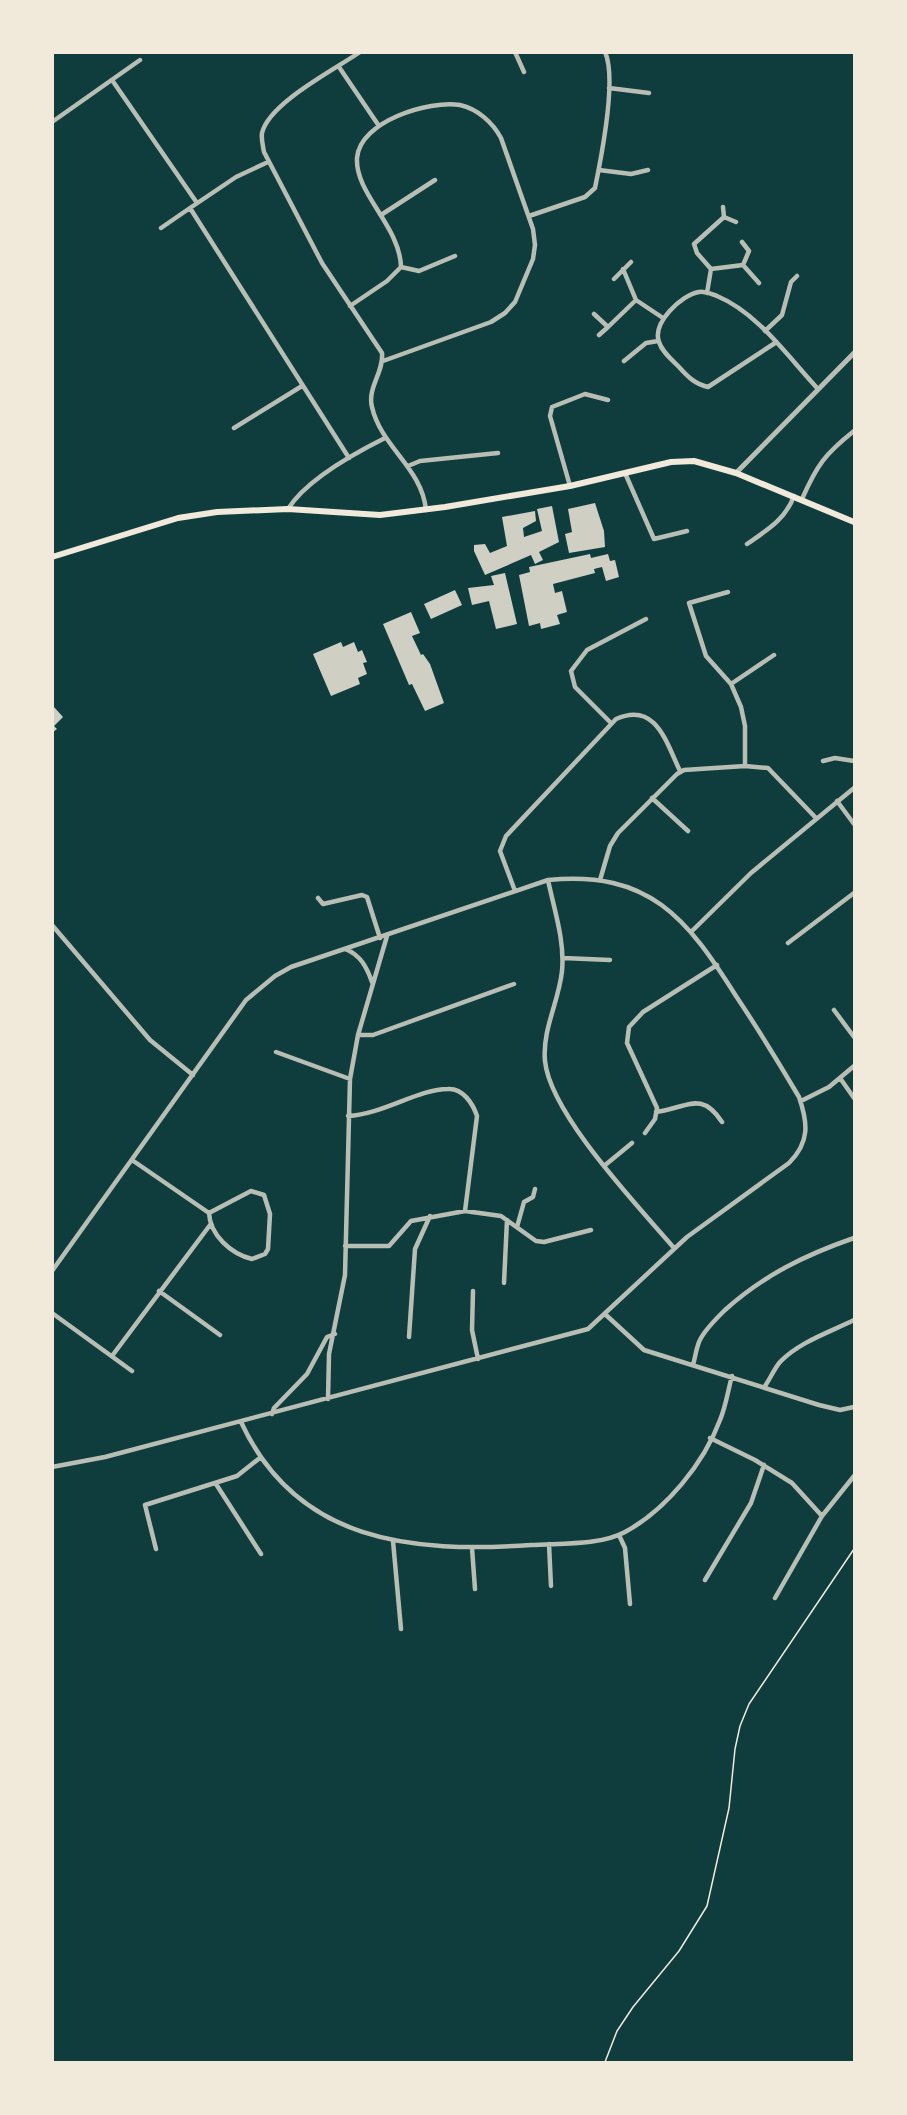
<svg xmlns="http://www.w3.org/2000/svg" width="907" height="2115" viewBox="0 0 907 2115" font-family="Literata,serif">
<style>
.building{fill:#cfcfc3}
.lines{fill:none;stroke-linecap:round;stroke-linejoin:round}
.path{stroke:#f1e9da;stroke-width:1.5}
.minor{stroke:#b8beb3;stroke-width:4.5}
.tertiary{stroke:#b8beb3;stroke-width:5}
.secondary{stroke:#f1e9da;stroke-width:6}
</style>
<rect width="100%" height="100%" fill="#0f3d3e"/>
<!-- building -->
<path class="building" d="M595,503l9,28 1,16 -36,6 -4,-19 7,-2 -4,-23z
M552,506l7,36 -20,10 4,8 -8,4 -4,-9 -46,20 -11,-24v-6l11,-1 5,9 17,-7 -5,-29 33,-6 1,10 -13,7 1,9 18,-6 -5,-22z
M590,554l1,4 17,-4 2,7 5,-1 4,17 -13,4 -4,-14 -8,2 1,4 -42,11 2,9 7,-2 5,21 -10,3 3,9 -19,5 -1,-6 -11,3 -10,-51 11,-3 -1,-5z
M505,573l12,51 -21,5 -7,-28 -17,4 -4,-17 26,-3 -3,-9z
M455,590l7,15 -31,14 -7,-15z
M411,612l9,21 -8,3 9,19 2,-1 7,10 14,39 -19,8 -13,-27 -3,1 -26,-61z
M341,642l2,5 11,-5 4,10 4,-2 5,12 -4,1 4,11 -9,4 2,6 -29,12 -18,-42z
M54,707l9,10 -9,9 3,3 -5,4z"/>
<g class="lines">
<!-- path -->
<path class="path" d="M605,2062l12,-31 16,-24 46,-56 28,-45 22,-98 6,-59 5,-23 9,-22 105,-155"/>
<!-- minor -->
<path class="minor" d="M360,52c-26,18 -91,51 -98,81 -1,6 1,13 2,19l58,111 60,90c2,19 -15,35 -10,54 9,40 50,61 54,103
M515,52l9,20
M339,67l40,59
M112,80l85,123
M609,88l40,5
M52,122l88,-62
M268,162l-32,15 -46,31 159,250
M599,170l32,4 17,-4
M381,215l54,-35
M529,216l56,-19 10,-9c6,-29 22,-110 10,-136
M724,217l12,5
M161,228l29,-20
M742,242l7,9 -6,14
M401,267l18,4 36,-15
M623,269l13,31 27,18
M711,269l32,-4 16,18
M614,279l17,-17
M707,293l4,-24 -14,-16 -3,-9 30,-27 -1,-10
M350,306l37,-25 14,-14c-1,-41 -46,-73 -44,-109 3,-37 72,-58 103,-53 18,4 33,18 41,33l32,91 2,16 -2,14 -18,43 -10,11 -14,9 -108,39
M594,314l14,13 -9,8
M608,327l28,-27
M765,331l17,-16 9,-33 6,-6
M775,343l-67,44c-13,-3 -20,-10 -29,-20 -7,-7 -17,-15 -20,-25 -7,-19 22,-47 40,-50 6,-1 12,2 18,4 41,17 71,61 101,93
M624,361l22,-18 12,-2
M234,428l68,-42
M408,466l12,-5 78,-8
M625,473l29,66 33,-8
M570,486l-20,-70 2,-9 33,-13 23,6
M802,499c15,-34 23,-45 52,-68
M288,509c18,-29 67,-56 97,-71
M747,544c20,-14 38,-24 47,-48
M728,592l-39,11 17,53 25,28 10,23 4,19v40
M731,684l43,-29
M611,723l-36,-36 -4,-16 16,-21 59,-31
M823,761l12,-3 19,3
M652,798l36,33
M837,801l17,23
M548,880c6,29 17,61 14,91 -3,30 -20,59 -17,90 5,53 94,146 129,187
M600,880l10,-34 8,-13 59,-59 7,-4 61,-4 23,2 48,50
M515,891l-15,-40 6,-15 110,-117c40,-18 50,23 64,52
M318,898l5,6 39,-9 5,2 13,41
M52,925l98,115 43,35
M692,931l59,-58 103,-85
M788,943l66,-50
M345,949c16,6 22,19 27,33
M563,958l47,2
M834,1010l20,27
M358,1035h15l141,-51
M276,1052l74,27
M840,1078l14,20
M801,1101l28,-14 25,-21
M656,1112c31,-4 45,-22 66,10
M348,1116c36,-2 70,-27 100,-27 15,-1 25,15 29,27l-12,95
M645,1133l10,-14 2,-11 -30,-65 2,-16 14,-15 74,-47
M132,1160l77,53
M604,1166l28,-23
M251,1191l13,4 6,19 -2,35 -3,5 -13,5c-21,-5 -42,-24 -43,-46z
M517,1227l7,-25 9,-5 2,-8
M345,1246h44l22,-25 54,-10 36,5 35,25 8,1 47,-12
M52,1271l194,-271 29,-24 16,-9 257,-87c101,-10 139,38 188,116 22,33 43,67 63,101 9,26 11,45 -10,66l-102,74 -99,92 -483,128 -53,10
M504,1283l3,-63
M159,1291l61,44
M473,1291l-1,39 6,29
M52,1313l80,58
M606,1315l38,35 175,55 21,5 14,-3
M409,1337l6,-88 15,-33
M112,1356l98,-131
M693,1365c2,-7 3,-15 6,-23 5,-12 17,-23 26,-32 39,-35 80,-55 129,-72
M765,1386c5,-7 9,-17 15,-24 19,-20 50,-30 74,-42
M328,1399l1,-45 16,-79 5,-196 8,-44 29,-99
M272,1414l2,-6 33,-34 20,-37 8,-3
M241,1422c56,121 171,131 290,123 29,-2 68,1 94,-13 41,-22 79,-69 95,-112 6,-14 8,-30 12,-44
M710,1438l45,22 37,23 30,33
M216,1484l45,70
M619,1535l6,13 5,56
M393,1541l8,88
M549,1544l2,42
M472,1548l3,41
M156,1549l-11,-44 92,-29 24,-19
M705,1580l46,-77 13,-38
M775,1598l47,-82 32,-40"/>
<!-- tertiary -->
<path class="tertiary" d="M736,473l118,-120"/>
<!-- secondary -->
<path class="secondary" d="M52,557l126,-39 39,-6 71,-3 92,6 65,-8 125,-21 101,-24 23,-1 42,12 118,49"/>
</g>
<!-- border -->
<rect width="907" height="2115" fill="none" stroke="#f1e9da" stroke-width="108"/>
</svg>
